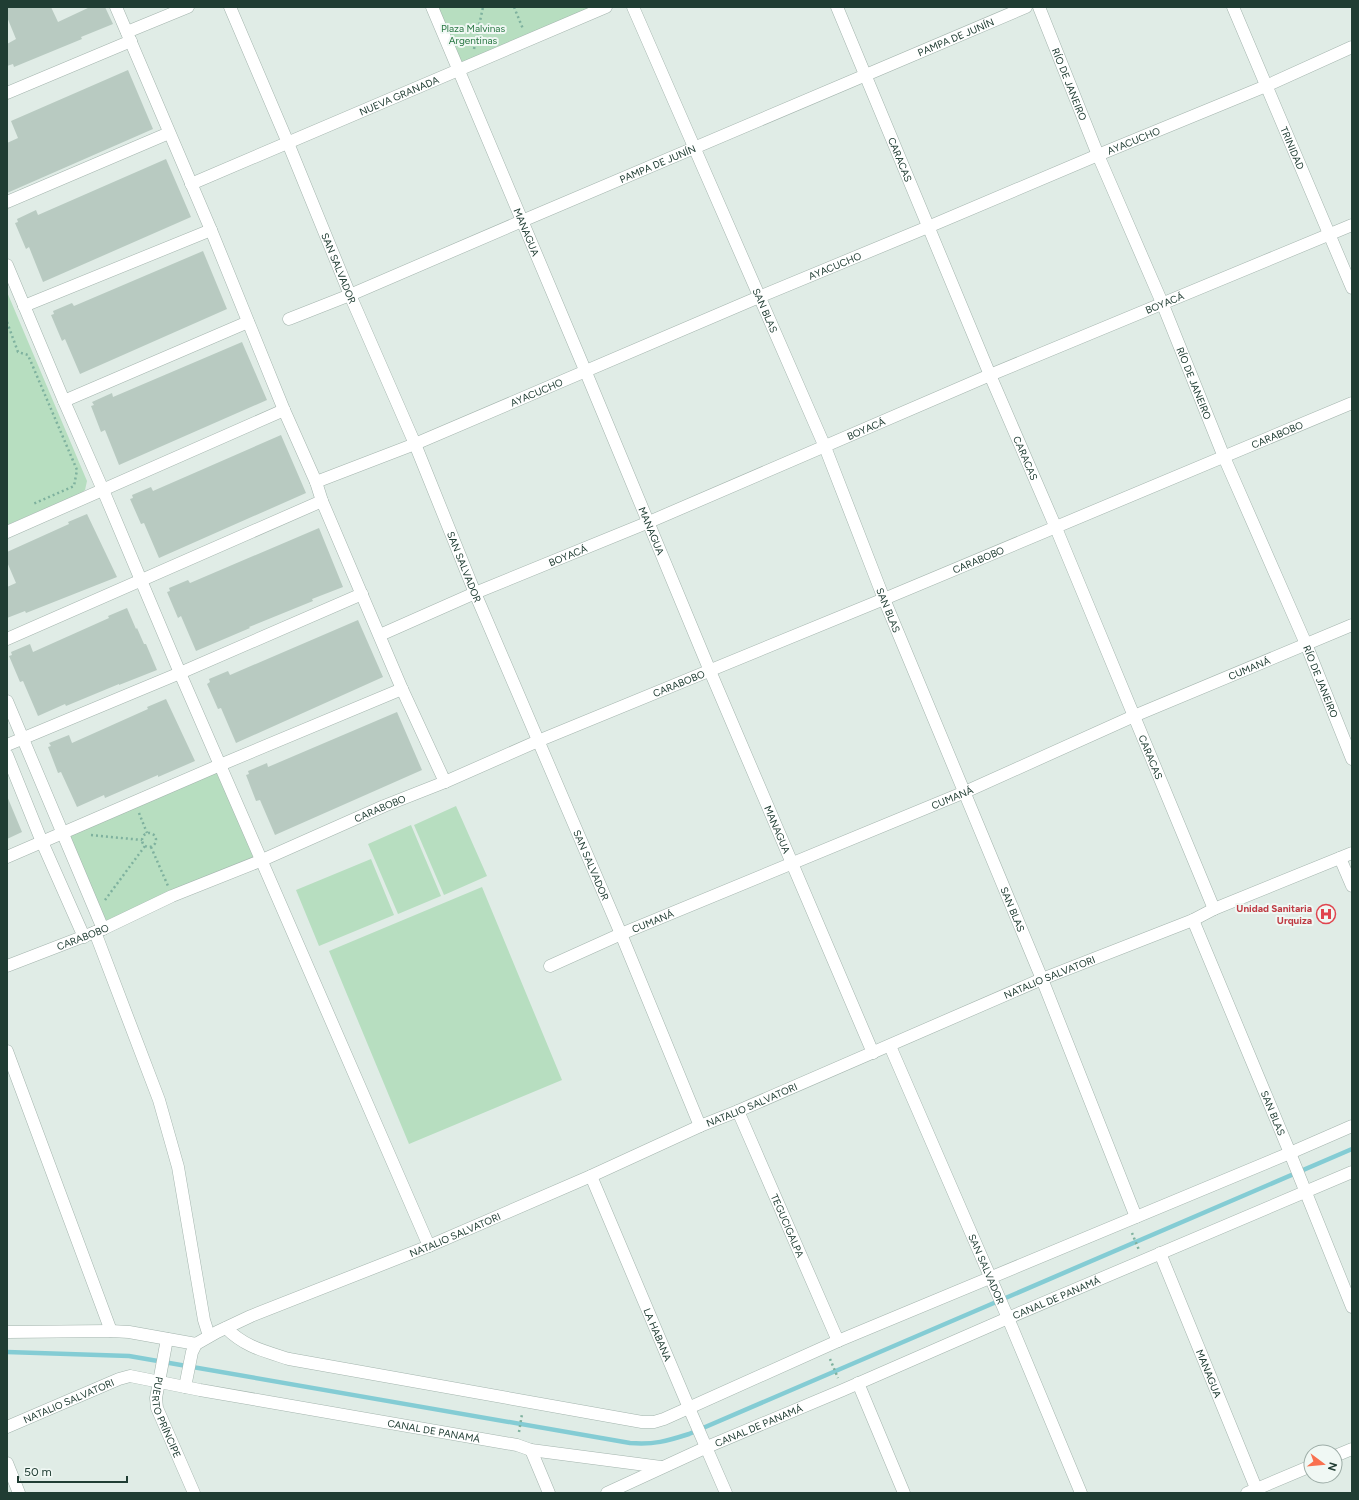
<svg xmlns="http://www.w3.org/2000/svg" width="1359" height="1500" viewBox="0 0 1359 1500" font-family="Figtree,sans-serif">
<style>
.green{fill:#b7dec0}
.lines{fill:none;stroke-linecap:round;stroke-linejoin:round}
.stream{stroke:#84ccd4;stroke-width:4.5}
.building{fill:#b8cac1}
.minor-casing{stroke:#a3b4ad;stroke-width:13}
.path{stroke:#7eb19e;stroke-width:2.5;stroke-dasharray:2 3;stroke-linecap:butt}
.minor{stroke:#fff;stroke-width:12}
.labels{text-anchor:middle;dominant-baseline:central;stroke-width:4;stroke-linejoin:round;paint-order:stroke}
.park-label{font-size:10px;fill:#287642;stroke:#f0f8f4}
.street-label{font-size:10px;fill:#203d33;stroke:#f0f8f4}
.health-label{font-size:10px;font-weight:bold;fill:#be3a42;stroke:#f0f8f4;text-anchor:end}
</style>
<rect width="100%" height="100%" fill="#e0ece6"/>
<!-- green -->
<path class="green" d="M432,7h174l-148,62z
M7,292l80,189 -2,9 -4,3 -74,32z
M220,765l40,96 -157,68 -40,-96z
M456,806l31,70 -43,19 -30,-70z
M411,825l30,71 -43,18 -30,-70z
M371,859l23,56 -75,31 -23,-56z
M482,887l80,193 -153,64 -80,-193z"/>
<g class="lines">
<!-- stream -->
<path class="stream" d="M7,1352l122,4 501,87c24,2 37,-2 59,-9l663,-285"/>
</g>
<!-- building -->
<path class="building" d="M7,7h44l7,15 32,-15h15l8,17 -32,13 1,2 -68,28 -1,-3 -6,2v-22l9,-5 -9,-22z
M128,70l25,59 -146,64v-50l11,-5 -7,-17z
M166,159l25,58 -148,65 -14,-35 -3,2 -11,-26 3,-1 -1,-3 19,-9 2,5z
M203,251l24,58 -147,65 -15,-35 -3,2 -11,-26 3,-1 -1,-3 19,-8 2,3z
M242,342l25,58 -148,65 -14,-35 -4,2 -10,-26 3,-1 -2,-3 20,-9 1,4z
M281,435l25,58 -147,65 -15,-35 -3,1 -11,-25 3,-1 -1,-3 19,-8 2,4z
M87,514l30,63 -91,36 -1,-2 -18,7v-31l9,-4 -9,-21v-10l62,-28 -1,-2z
M319,528l24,59 -31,12 1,2 -64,26 1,1 -54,23 -15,-35 -3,2 -11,-26 3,-1 -1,-3 19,-8 2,3z
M127,608l9,21 1,-1 7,16h2l11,26 -38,15v-1l-53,22 -1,-2 -27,12 -15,-35 -3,1 -11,-26 3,-1 -1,-3 19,-8 3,8 76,-34 -1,-2z
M358,620l25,57 -147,66 -15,-35 -3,1 -11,-25 3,-2 -1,-3 19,-8 2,4z
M166,699l29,62 -37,16v-2l-53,23 -1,-3 -27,12 -16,-35 -3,1 -10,-26 3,-1 -2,-3 20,-8 3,8 76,-34 -1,-2z
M397,712l25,58 -147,65 -15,-35 -4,1 -10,-26 3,-1 -1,-3 19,-8 1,4z
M7,796l15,36 -15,7z"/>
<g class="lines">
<!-- minor casing -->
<g class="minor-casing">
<g id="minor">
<path d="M116,7l95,223 73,180 32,72 6,19 80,188 43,93"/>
<path id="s1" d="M230,7l58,136 62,152 65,149 60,149 146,341 79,192"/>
<path id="s2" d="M432,7l153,363 125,301 163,382"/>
<path id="s3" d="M633,7l192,440 59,152 158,380 94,238"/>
<path id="s4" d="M837,7l153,368 66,153 158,381"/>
<path id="s5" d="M1039,7l59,148 65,150 61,152 82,187 46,115"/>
<path id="s6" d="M1233,7l119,281"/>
<path d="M127,32l61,-25"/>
<path d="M7,93l124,-52"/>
<path id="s7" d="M191,184l415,-177"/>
<path d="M7,202l162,-69"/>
<path d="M7,265l57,136 39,89 77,183 249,573"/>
<path d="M24,306l187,-76"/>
<path id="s8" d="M289,319l61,-24 172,-74 504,-214"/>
<path d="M64,401l184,-79"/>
<path id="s9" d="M316,482l99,-38 344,-147 169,-70 170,-72 168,-69 86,-39"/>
<path d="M7,532l277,-122"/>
<path id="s10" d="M380,635l95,-42 174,-71 341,-147 362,-150"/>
<path d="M7,639l315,-138"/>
<path d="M7,701l96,228"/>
<path d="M7,745l173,-72 182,-79"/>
<path d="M7,755l35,87 42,95"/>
<path d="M7,857l213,-92 182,-76"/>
<path d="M1340,858l12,28"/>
<path id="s11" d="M1193,920l97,233 62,154"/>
<path d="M95,932l64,168 19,67 26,153 5,16"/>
<path id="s12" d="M7,966l96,-37 69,-33 88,-35 124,-55 61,-24 93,-41 346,-142 468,-196"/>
<path id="s13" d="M550,966l71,-32 344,-142 169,-76 218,-91"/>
<path id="s14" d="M890,1046l118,272 73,175"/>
<path d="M7,1051l104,280"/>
<path id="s15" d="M738,1111l100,230"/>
<path id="s16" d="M591,1176l98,232 37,85"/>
<path id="s17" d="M1160,1253l98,240"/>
<path d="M226,1328c19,19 38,23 63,31l353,63h12l10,-3 174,-78 452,-188 62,-27"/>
<path d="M7,1332l104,-1 18,1 67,12"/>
<path id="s18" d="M167,1339l-11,59 1,10 37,85"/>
<path d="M858,1383l46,110"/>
<path id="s19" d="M185,1387l7,-35 4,-8 21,-12 34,-16 178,-70 162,-70 109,-50 38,-15 304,-132 151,-59 21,-11 138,-56"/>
<path id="s20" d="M7,1427l112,-48 11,-3 70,14 317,55 14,5 130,17"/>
<path d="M531,1450l18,43"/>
<path d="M1335,1456l17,-7"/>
<path d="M7,1463l12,30"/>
<path id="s21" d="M607,1493l100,-46 136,-57 165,-72 344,-146"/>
<path d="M1247,1493l64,-27"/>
</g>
</g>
<!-- path -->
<path class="path" d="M514,7l9,22
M474,49l9,-42
M7,322l11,30 10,3 49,115 -3,16 -41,18
M139,813l8,20
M142 840a7 7 0 1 1 14 0a7 7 0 1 1-14 0Z
M91,835l51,5
M151,847l17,39
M105,900l40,-54
M1132,1233l7,17
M830,1359l8,19
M519,1432l3,-18"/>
<!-- minor -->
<use href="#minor" class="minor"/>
</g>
<!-- icons -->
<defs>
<g id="hospital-ring" transform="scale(1)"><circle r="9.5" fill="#f0f8f4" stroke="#e0444e" stroke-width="1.5"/><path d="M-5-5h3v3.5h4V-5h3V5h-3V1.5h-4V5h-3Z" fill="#e0444e"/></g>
</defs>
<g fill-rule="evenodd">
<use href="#hospital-ring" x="1326" y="914"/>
</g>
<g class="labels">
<!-- park labels -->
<g class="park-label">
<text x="473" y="28">Plaza Malvinas<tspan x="473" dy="12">Argentinas</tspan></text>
</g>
<!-- street labels -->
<g class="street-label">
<text stroke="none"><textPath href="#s8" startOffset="724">PAMPA DE JUNÍN</textPath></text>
<text stroke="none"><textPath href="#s5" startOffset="83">RÍO DE JANEIRO</textPath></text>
<text stroke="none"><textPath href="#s7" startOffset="226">NUEVA GRANADA</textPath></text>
<text stroke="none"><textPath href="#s9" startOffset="886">AYACUCHO</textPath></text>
<text stroke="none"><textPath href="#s6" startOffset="153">TRINIDAD</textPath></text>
<text stroke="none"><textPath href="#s4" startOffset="165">CARACAS</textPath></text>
<text stroke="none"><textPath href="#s8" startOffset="400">PAMPA DE JUNÍN</textPath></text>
<text stroke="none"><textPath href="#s2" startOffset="244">MANAGUA</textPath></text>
<text stroke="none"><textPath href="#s9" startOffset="562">AYACUCHO</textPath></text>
<text stroke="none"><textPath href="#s1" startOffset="283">SAN SALVADOR</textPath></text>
<text stroke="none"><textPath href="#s10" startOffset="852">BOYACÁ</textPath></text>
<text stroke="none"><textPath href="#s3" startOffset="331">SAN BLAS</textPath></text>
<text stroke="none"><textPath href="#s5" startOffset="407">RÍO DE JANEIRO</textPath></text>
<text stroke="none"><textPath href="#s9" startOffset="238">AYACUCHO</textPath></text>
<text stroke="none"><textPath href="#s10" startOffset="528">BOYACÁ</textPath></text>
<text stroke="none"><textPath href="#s12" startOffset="1377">CARABOBO</textPath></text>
<text stroke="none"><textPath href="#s4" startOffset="489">CARACAS</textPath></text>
<text stroke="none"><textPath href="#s2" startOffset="568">MANAGUA</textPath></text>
<text stroke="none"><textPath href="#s10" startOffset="204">BOYACÁ</textPath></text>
<text stroke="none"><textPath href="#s12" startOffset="1053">CARABOBO</textPath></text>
<text stroke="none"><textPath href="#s1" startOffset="607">SAN SALVADOR</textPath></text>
<text stroke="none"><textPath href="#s3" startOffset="655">SAN BLAS</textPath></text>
<text stroke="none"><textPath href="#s13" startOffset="760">CUMANÁ</textPath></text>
<text stroke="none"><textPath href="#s5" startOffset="731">RÍO DE JANEIRO</textPath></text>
<text stroke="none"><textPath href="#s12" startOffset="729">CARABOBO</textPath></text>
<text stroke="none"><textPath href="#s4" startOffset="813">CARACAS</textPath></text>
<text stroke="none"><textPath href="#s13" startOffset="436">CUMANÁ</textPath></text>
<text stroke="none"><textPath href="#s12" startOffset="405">CARABOBO</textPath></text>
<text stroke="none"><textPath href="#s2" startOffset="892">MANAGUA</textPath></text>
<text stroke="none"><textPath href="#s1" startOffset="931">SAN SALVADOR</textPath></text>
<text stroke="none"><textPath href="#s3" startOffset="979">SAN BLAS</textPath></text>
<text stroke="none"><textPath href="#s13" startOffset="112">CUMANÁ</textPath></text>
<text stroke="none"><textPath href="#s12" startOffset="81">CARABOBO</textPath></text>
<text stroke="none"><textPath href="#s19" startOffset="974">NATALIO SALVATORI</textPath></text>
<text stroke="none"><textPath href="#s19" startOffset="650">NATALIO SALVATORI</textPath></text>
<text stroke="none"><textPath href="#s11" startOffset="209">SAN BLAS</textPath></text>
<text stroke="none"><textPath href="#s15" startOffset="125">TEGUCIGALPA</textPath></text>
<text stroke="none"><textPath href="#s19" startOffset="326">NATALIO SALVATORI</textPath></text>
<text stroke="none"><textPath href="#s14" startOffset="243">SAN SALVADOR</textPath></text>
<text stroke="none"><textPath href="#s21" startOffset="490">CANAL DE PANAMÁ</textPath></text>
<text stroke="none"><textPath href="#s16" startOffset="172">LA HABANA</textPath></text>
<text stroke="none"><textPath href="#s17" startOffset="130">MANAGUA</textPath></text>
<text stroke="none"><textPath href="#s20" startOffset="67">NATALIO SALVATORI</textPath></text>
<text stroke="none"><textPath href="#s18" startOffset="81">PUERTO PRÍNCIPE</textPath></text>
<text stroke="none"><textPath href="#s21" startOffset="166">CANAL DE PANAMÁ</textPath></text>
<text stroke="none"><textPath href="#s20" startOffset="442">CANAL DE PANAMÁ</textPath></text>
</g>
<!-- health labels -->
<g class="health-label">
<text x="1312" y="908">Unidad Sanitaria<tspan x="1312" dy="12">Urquiza</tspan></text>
</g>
</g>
<!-- border -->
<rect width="1359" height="1500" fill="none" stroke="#203d33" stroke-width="16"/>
<!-- north arrow -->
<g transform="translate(1323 1464) rotate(106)"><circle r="19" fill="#f0f8f4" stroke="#9dada7"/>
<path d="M0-3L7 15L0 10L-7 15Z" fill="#f97150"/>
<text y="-6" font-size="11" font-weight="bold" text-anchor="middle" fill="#203d33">N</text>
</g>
<!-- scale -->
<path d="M18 1476v6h109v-6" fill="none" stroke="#203d33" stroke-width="2"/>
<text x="24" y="1476" font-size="12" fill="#203d33" stroke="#f0f8f4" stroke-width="3" paint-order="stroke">50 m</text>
</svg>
